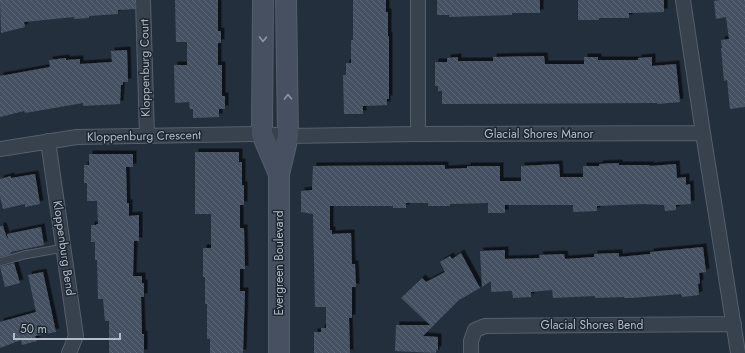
<svg xmlns="http://www.w3.org/2000/svg" width="745" height="353" viewBox="0 0 745 353" font-family="Jost,sans-serif">
<style>
.building{fill:url(#building-back-hatch);filter:url(#shadow)}
.lines{fill:none;stroke-linecap:round;stroke-linejoin:round}
.lane-casing{stroke:#565f6c;stroke-width:9}
.street-casing{stroke:#565f6c;stroke-width:16}
.secondary-casing{stroke:#565f6c;stroke-width:22}
.lane{stroke:#38414e;stroke-width:7}
.street{stroke:#38414e;stroke-width:14}
.secondary{stroke:#465061;stroke-width:20}
.oneway{stroke:#8e96a5}
.labels{text-anchor:middle;dominant-baseline:central;stroke-width:3;stroke-linejoin:round;paint-order:stroke}
.street-label{font-size:12px;fill:#b4bcc9;stroke:#1d2633}
</style>
<defs>
<pattern id="building-back-hatch" width="6" height="6" patternUnits="userSpaceOnUse"><rect width="6" height="6" fill="#455162"/><path d="M-1 5l2 2M0 0l6 6M5-1l2 2" fill="none" stroke="#5d6877"/></pattern>
<filter id="shadow"><feDropShadow dx="3.5" dy="-3.5" stdDeviation="0" flood-color="#0009"/></filter>
</defs>
<rect width="100%" height="100%" fill="#242f3e"/>
<!-- building -->
<path class="building" d="M0,0h135v9l-17,1v4l-29,2v2l-15,1v-2l-50,5 1,5 -24,6z
M175,0h43v31h3v12h-3v22h4v31h3v13h-6v8l-26,1v-9h-3l-1,-7 -14,1 -1,-38h13v-23h-11z
M353,0h33v12h2v24h1v63h-2v6l-24,1v8h-19l-1,-39h3v-12h5v-23h2z
M437,0h103v13h-28v2l-63,2v-2h-12z
M578,0h86v12l-35,1v5h-30v2h-21z
M720,0h25v107l-15,2 -3,-29 -3,1 -3,-33h1l-1,-8 8,-1 -3,-22 -10,2 -2,-18z
M127,50l1,32h-5v3h-2l-1,19 -37,2v-3l-58,10 -1,-2 -24,6v-41l50,-9 -1,-7 17,-2v2l14,-1v5l32,-2 -1,-11z
M544,56l1,8h39v-7h14v3h40v-2l14,-1v9l24,-2 4,38 -23,2v-1l-215,1v-13h-4v-5h-3v-24h12v-4l11,-1v4h35v-4z
M195,152h44v10h3v23h2v20h-4v23h4l1,41h-5v22h5l-2,62h-33v-14h-3v-35h-2v-27h-2v-29h8v-34h-16z
M89,154h44v13h-7l1,36h2v13l10,-1v26h-5l-1,35h9v7h2v14h-3l1,37h2v19h-35v-32h-4l-2,-22h-5l-1,-39h-2v-18h-4v-17h5v-1h2l-1,-23h-10v-18h-3v-18h5z
M619,163v2h31v1l26,-2 1,14 9,-1v8l4,-1 1,20 -15,1v5l-11,1 -1,-6 -22,-1 -45,2v5l-24,1v-7h-68v8h-17v-10l-38,1v2h-22v-3h-22v5h-13v-2h-63v24h2v4l19,-1 1,31h3l1,23h-4v31h-3l1,35h-36v-21h7v-4h5v-21h-11l-2,-93 -12,-2v-21l11,-1 1,-24 132,-1v4l22,-1v-2h33v15h21v-15l38,-2 1,13h23v-11h16v-2z
M35,174l5,30 -15,3v-3l-22,5 -3,-12v-18l11,-3v2z
M0,226h3l4,12h1l-1,-4 34,-7 3,18 -33,7v2l-11,3z
M703,247l3,25 -7,1 1,10 -2,1 1,11 -17,2 -1,-3 -50,4h-7v-1l-29,1v-2l-42,2 -1,-8 -21,2v5l-18,1 -1,-7 -21,1v-11l-9,6 -2,-36 25,-1v9l35,-1 -1,-3 25,-1 1,5 29,-2v-3l25,-1v4l31,-3v-2z
M461,253l19,35 -21,12 -36,36 15,1v13h-2v3l-41,-2 1,-26h34l-29,-27 21,-20 4,4 19,-10 -5,-10 10,-6 2,3z
M14,263l6,20 -15,4 -5,-20z
M43,272l13,60 -21,4 2,5 -15,4 -1,-5 -21,8v-26l36,-10 -8,-37z"/>
<g class="lines">
<!-- lane casing -->
<g class="lane-casing">
<path id="lane" d="M0,262l24,-7 40,-7"/>
</g>
<!-- street casing -->
<g class="street-casing">
<path id="street" d="M143,0l4,136
M683,0l20,133 35,220
M418,134v-134
M48,141l28,195 -7,17
M0,149l77,-12 185,-3 26,2 130,-2 285,-1
M471,353v-12l4,-11 10,-4 249,-2"/>
</g>
<!-- secondary casing -->
<g class="secondary-casing">
<path id="secondary" d="M263,0l-1,134 17,40
M279,353v-179l9,-38 -2,-136"/>
</g>
<!-- lane -->
<use href="#lane" class="lane"/>
<!-- street -->
<use href="#street" class="street"/>
<!-- secondary -->
<use href="#secondary" class="secondary"/>
</g>
<!-- one-way arrows -->
<defs><path id="oneway-chevron" d="M-2-3.5L2.5 0L-2 3.5" fill="none" stroke-width="1.6" stroke-linecap="round" stroke-linejoin="round"/></defs>
<g class="oneway">
<use href="#oneway-chevron" transform="translate(263 39) rotate(91)"/>
<use href="#oneway-chevron" transform="translate(288 97) rotate(-91)"/>
</g>
<g class="labels">
<!-- street labels -->
<g class="street-label">
<text transform="translate(145 68) rotate(-91)">Kloppenburg Court</text>
<text x="539" y="134">Glacial Shores Manor</text>
<text transform="translate(144 136) rotate(-1)">Kloppenburg Crescent</text>
<text transform="translate(64 248) rotate(82)">Kloppenburg Bend</text>
<text transform="translate(279 263) rotate(-90)">Evergreen Boulevard</text>
<text x="592" y="325">Glacial Shores Bend</text>
</g>
</g>
<!-- scale -->
<path d="M14 333v6h106v-6" fill="none" stroke="#b4bcc9" stroke-width="2"/>
<text x="20" y="333" font-size="12" fill="#b4bcc9" stroke="#1d2633" stroke-width="3" paint-order="stroke">50 m</text>
</svg>
